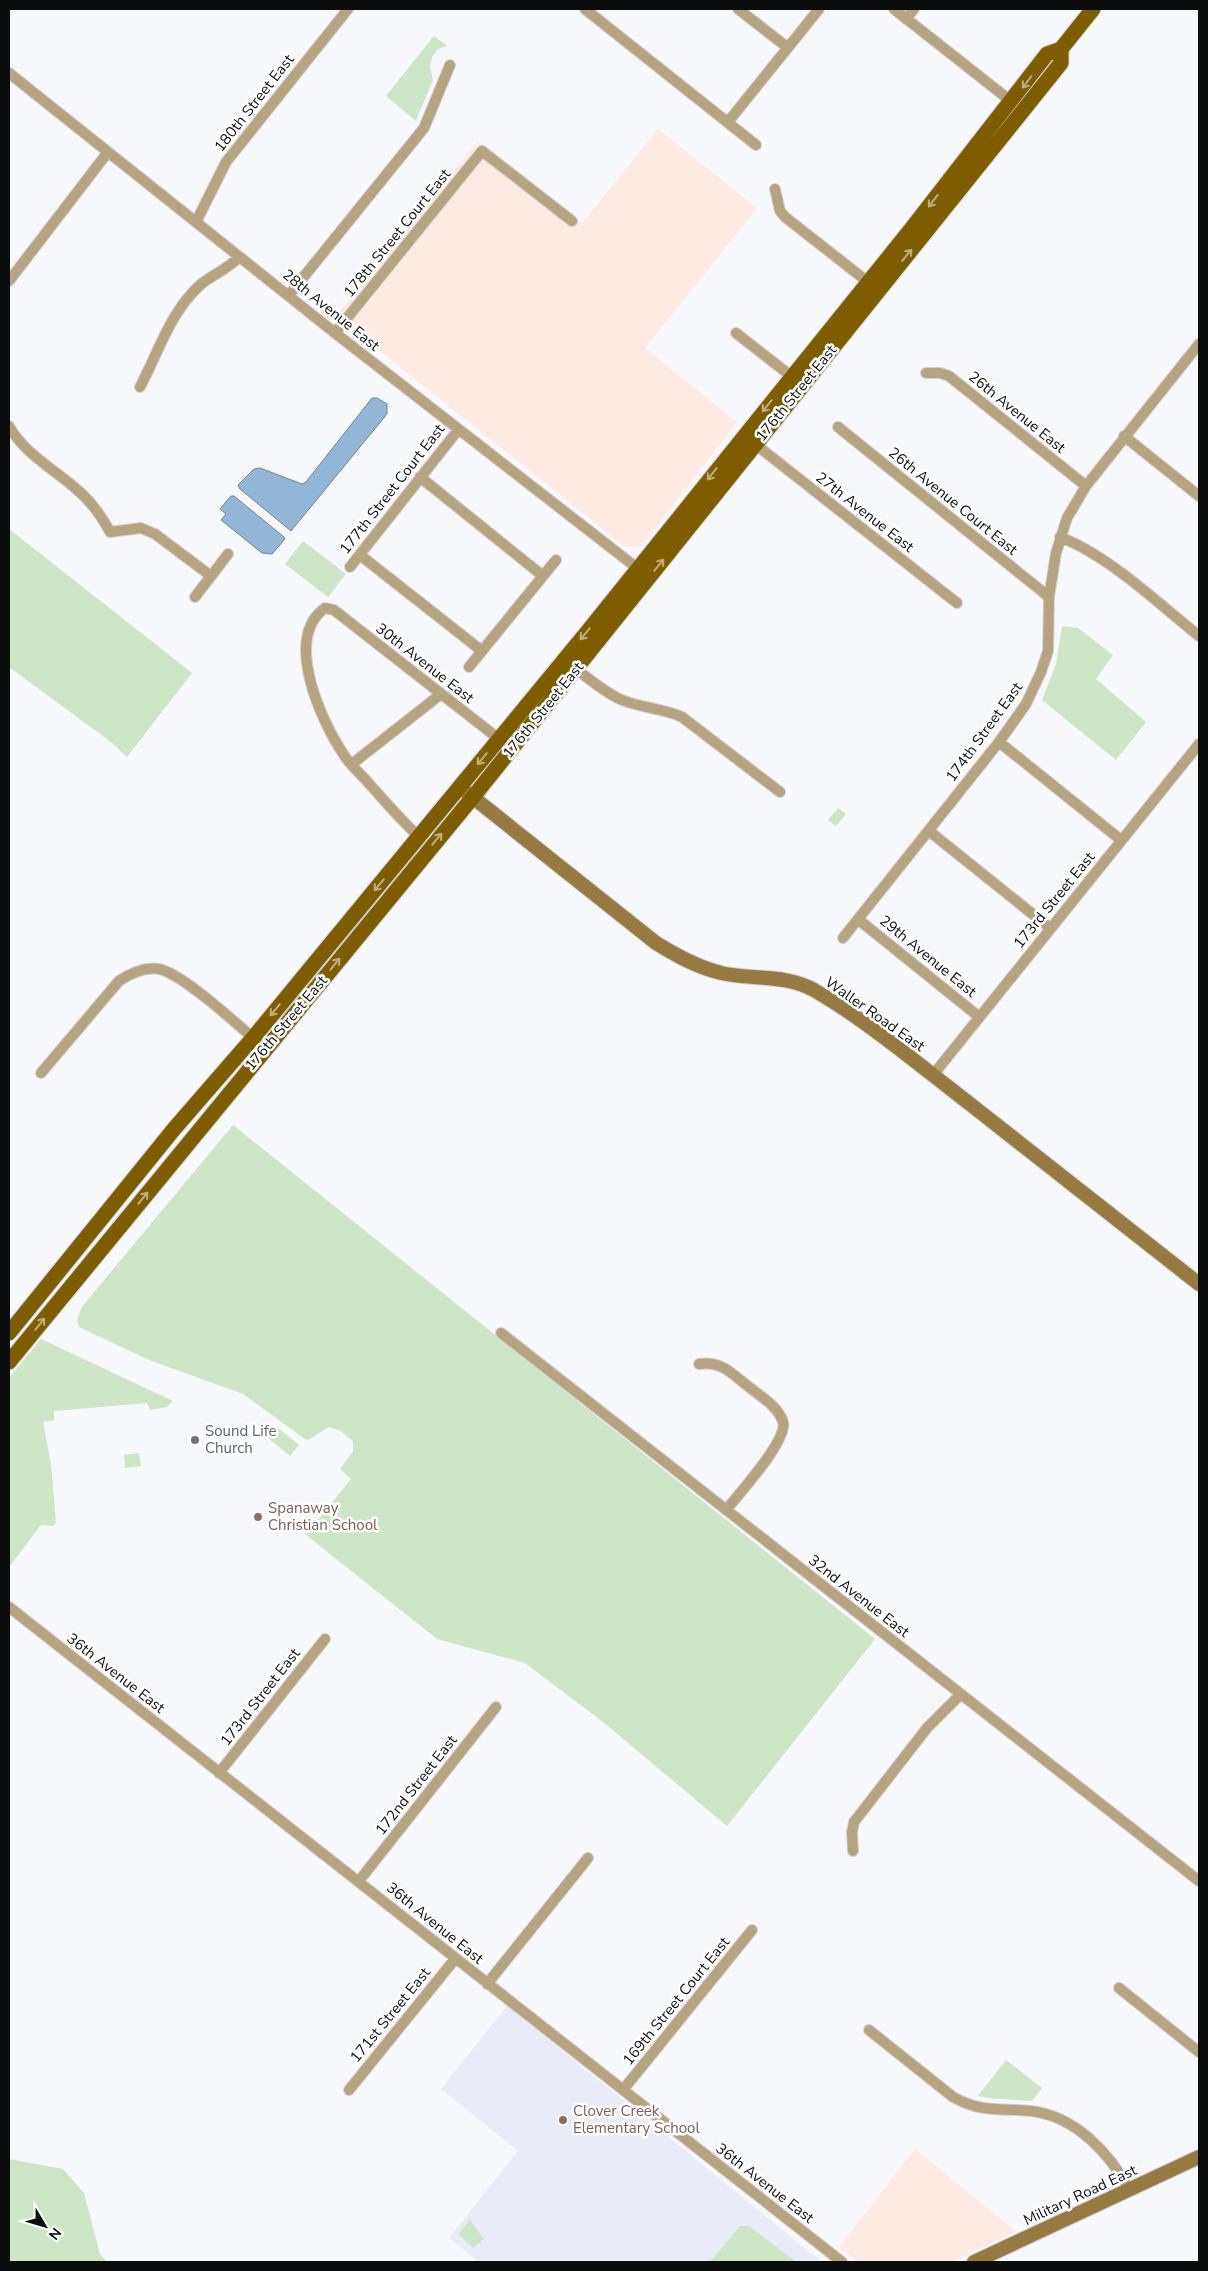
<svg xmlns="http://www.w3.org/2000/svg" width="1208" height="2271" viewBox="0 0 1208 2271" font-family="'Nunito Sans',sans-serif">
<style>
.commercial{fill:#fee9e3}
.built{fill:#e9ecf6}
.green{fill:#cce6c6}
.water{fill:#93b6d6;stroke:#6a8399}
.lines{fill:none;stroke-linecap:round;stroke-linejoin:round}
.street-casing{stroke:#d1d2d5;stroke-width:12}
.secondary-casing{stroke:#d1d2d5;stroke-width:16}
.primary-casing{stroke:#d1d2d5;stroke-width:17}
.street{stroke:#b6a480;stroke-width:10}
.secondary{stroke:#967a42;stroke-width:14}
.primary{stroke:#7e5d01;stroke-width:15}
.oneway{stroke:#beae80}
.worship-dot{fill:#6b7280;stroke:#fff;stroke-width:2}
.education-dot{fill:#8d6e63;stroke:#fff;stroke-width:2}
.labels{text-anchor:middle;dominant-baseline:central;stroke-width:5;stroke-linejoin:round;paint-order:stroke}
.street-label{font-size:15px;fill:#0b0c0c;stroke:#fff}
.worship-label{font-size:15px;fill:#5b616d;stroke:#fff;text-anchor:start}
.education-label{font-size:15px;fill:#785e54;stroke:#fff;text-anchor:start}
</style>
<rect width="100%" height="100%" fill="#f7f8fb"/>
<!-- commercial -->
<path class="commercial" d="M658,129l99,79 -112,140 92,74 -95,124 -17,1 -289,-231 141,-174 105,81z
M915,2149l101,82 -64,31h-94l-19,-15z"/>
<!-- built -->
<path class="built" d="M507,2006l315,256h-343l-30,-24 69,-87 -77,-62z"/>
<!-- green -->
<path class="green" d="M434,36l13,10 -9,3 -6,8 -2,10 3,13 -17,41 -30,-25z
M9,529l183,144 -65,84 -16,-15 -102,-75z
M303,541l43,33 -18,23 -43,-33z
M1062,626l16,2 35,27 -17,24 50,43 -30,38 -74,-60 14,-36z
M838,808l8,6 -10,12 -8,-6z
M233,1125l642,514 -148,187 -124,-104 -78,-59 -88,-24 -131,-104 45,-56 -11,-10 13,-18v-10l-12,-10 -12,-4 -21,13 -3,-1 -62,-45 -94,-34 -70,-33 -2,-6 4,-13z
M41,1339l130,61 1,2 -5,5 -17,3 -3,-7 -93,8v9l-11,2 8,42 5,59 -3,3 -12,-1 -32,42v-189z
M278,1428l21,17 -9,11 -21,-17z
M139,1453l2,13 -16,2 -1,-13z
M1006,2060l36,28 -10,13 -44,-3 -10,-2z
M9,2159l54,10 21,24 16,61 7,8h-98z
M470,2220l14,19 -11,9 -15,-14z
M740,2226h9l47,36h-86z"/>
<!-- water -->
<path class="water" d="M372,398h5l10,6v10l-96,117 -51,-42 -2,-4 16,-16 6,-1 42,16 4,-2z
M231,496h3l50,41 1,2 -13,15 -10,-1 -41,-33 5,-6 -6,-5z"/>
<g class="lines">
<!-- street casing -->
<g class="street-casing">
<path id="street" d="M585,9l171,136
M738,9l49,38
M894,9l118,93
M906,19l8,-10
M9,73l326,260 302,235
M728,122l91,-113
M775,189l5,22 5,6 83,65
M196,222l30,-60 122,-153
M9,281l99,-129
M289,295l135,-167 26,-63
M335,333l147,-182 90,70
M736,333l55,43
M926,373h14l9,3 137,110
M140,387c18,-34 30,-74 59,-101 12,-11 28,-16 40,-29
M9,426c14,26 43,42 65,61 15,12 27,28 36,45l31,-4 14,6 56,42
M838,427l211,170
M1124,436l75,60
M755,444l202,159
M420,477l123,99
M1060,537c48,18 99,67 139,99
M360,555l122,96
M350,567l108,-137
M195,597l33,-43
M469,667l87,-107
M576,669c15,11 29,24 46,31 19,8 41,8 60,17l98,75
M999,742l122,98
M352,764l89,-70
M929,831l121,97
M419,837c-20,-19 -37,-39 -55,-59 -7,-7 -15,-15 -20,-23 -23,-34 -61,-117 -19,-147l9,2 165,129
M859,920l119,96
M843,938l156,-196 27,-38 15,-32 7,-21 1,-54 7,-44 11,-35 19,-32 113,-142
M41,1073l78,-92c12,-8 26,-14 40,-12 25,5 84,61 106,79
M933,1075l266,-331
M501,1333l698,548
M699,1364c23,-3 32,9 50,23 11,9 30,20 34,35 5,18 -44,72 -57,88
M9,1607l833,655
M219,1773l106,-134
M853,1851l-1,-19 2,-10 73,-94 33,-33
M359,1881l137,-174
M487,1984l101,-126
M1119,1988l80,64
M869,2030l84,67c28,16 48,11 78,14 44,5 79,42 98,79
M349,2090l106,-131
M623,2090l129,-160"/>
</g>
<!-- secondary casing -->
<g class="secondary-casing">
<path id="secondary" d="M460,787l196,156c21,13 41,24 65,30 32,7 64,1 93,17 55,32 105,75 156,114 76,60 153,120 229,180
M974,2262l225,-105"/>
</g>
<!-- primary casing -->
<g class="primary-casing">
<path id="primary" d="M9,1333l165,-204 79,-91 335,-407 324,-403 135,-174 14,-5 32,-40
M9,1362l464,-565 588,-734v-14"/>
</g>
<!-- street -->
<use href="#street" class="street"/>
<!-- secondary -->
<use href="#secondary" class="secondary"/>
<!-- primary -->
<use href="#primary" class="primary"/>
</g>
<!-- one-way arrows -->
<defs><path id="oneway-shaft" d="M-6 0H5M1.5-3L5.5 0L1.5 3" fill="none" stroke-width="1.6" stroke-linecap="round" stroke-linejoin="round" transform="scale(1.25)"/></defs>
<g class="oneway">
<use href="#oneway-shaft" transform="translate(1027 82) rotate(127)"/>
<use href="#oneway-shaft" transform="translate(933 201) rotate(128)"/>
<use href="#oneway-shaft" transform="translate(907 255) rotate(-51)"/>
<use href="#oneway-shaft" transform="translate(767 406) rotate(129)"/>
<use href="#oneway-shaft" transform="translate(712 474) rotate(128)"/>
<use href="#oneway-shaft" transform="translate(659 565) rotate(-51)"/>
<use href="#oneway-shaft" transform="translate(585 634) rotate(129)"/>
<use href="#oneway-shaft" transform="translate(482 759) rotate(129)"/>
<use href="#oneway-shaft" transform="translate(437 839) rotate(-50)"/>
<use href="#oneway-shaft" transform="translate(379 885) rotate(130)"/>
<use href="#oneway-shaft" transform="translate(335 964) rotate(-51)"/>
<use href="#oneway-shaft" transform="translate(275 1010) rotate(130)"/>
<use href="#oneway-shaft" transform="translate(143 1198) rotate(-51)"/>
<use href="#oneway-shaft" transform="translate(40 1324) rotate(-51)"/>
</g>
<!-- markers -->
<circle class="worship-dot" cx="195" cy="1440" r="5"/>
<g class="education-dot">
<circle cx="258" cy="1517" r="5"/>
<circle cx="563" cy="2120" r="5"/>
</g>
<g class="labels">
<!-- street labels -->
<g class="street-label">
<text transform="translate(254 103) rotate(-52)">180th Street East</text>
<text transform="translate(397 233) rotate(-51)">178th Street Court East</text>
<text transform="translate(331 310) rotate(39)">28th Avenue East</text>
<text transform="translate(796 393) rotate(-51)">176th Street East</text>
<text transform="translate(1017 412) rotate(39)">26th Avenue East</text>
<text transform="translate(392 489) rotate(-52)">177th Street Court East</text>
<text transform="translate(953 501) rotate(39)">26th Avenue Court East</text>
<text transform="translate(865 512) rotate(38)">27th Avenue East</text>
<text transform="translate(425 663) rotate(38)">30th Avenue East</text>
<text transform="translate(543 710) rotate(-51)">176th Street East</text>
<text transform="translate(984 732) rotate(-54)">174th Street East</text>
<text transform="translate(1054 900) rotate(-51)">173rd Street East</text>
<text transform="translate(928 956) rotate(39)">29th Avenue East</text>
<text transform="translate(875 1014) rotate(35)">Waller Road East</text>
<text transform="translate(286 1023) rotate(-50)">176th Street East</text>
<text transform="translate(859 1596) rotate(38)">32nd Avenue East</text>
<text transform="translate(116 1673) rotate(38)">36th Avenue East</text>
<text transform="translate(260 1697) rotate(-52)">173rd Street East</text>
<text transform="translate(416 1785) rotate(-52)">172nd Street East</text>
<text transform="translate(435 1923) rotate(39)">36th Avenue East</text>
<text transform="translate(676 2001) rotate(-51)">169th Street Court East</text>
<text transform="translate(390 2015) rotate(-51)">171st Street East</text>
<text transform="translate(765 2183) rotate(38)">36th Avenue East</text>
<text transform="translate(1080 2195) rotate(-25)">Military Road East</text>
</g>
<!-- worship labels -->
<g class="worship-label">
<text x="205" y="1431">Sound Life<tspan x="205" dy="17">Church</tspan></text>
</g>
<!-- education labels -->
<g class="education-label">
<text x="268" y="1508">Spanaway<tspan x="268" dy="17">Christian School</tspan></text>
<text x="573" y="2111">Clover Creek<tspan x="573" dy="17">Elementary School</tspan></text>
</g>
</g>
<!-- border -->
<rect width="1208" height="2271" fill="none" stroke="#0b0c0c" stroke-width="20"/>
<!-- north arrow -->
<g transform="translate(45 2226) rotate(128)" stroke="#ffffff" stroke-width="4" paint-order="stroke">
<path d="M0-4L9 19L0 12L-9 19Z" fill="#0b0c0c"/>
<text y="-8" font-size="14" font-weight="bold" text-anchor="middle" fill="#0b0c0c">N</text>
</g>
</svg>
